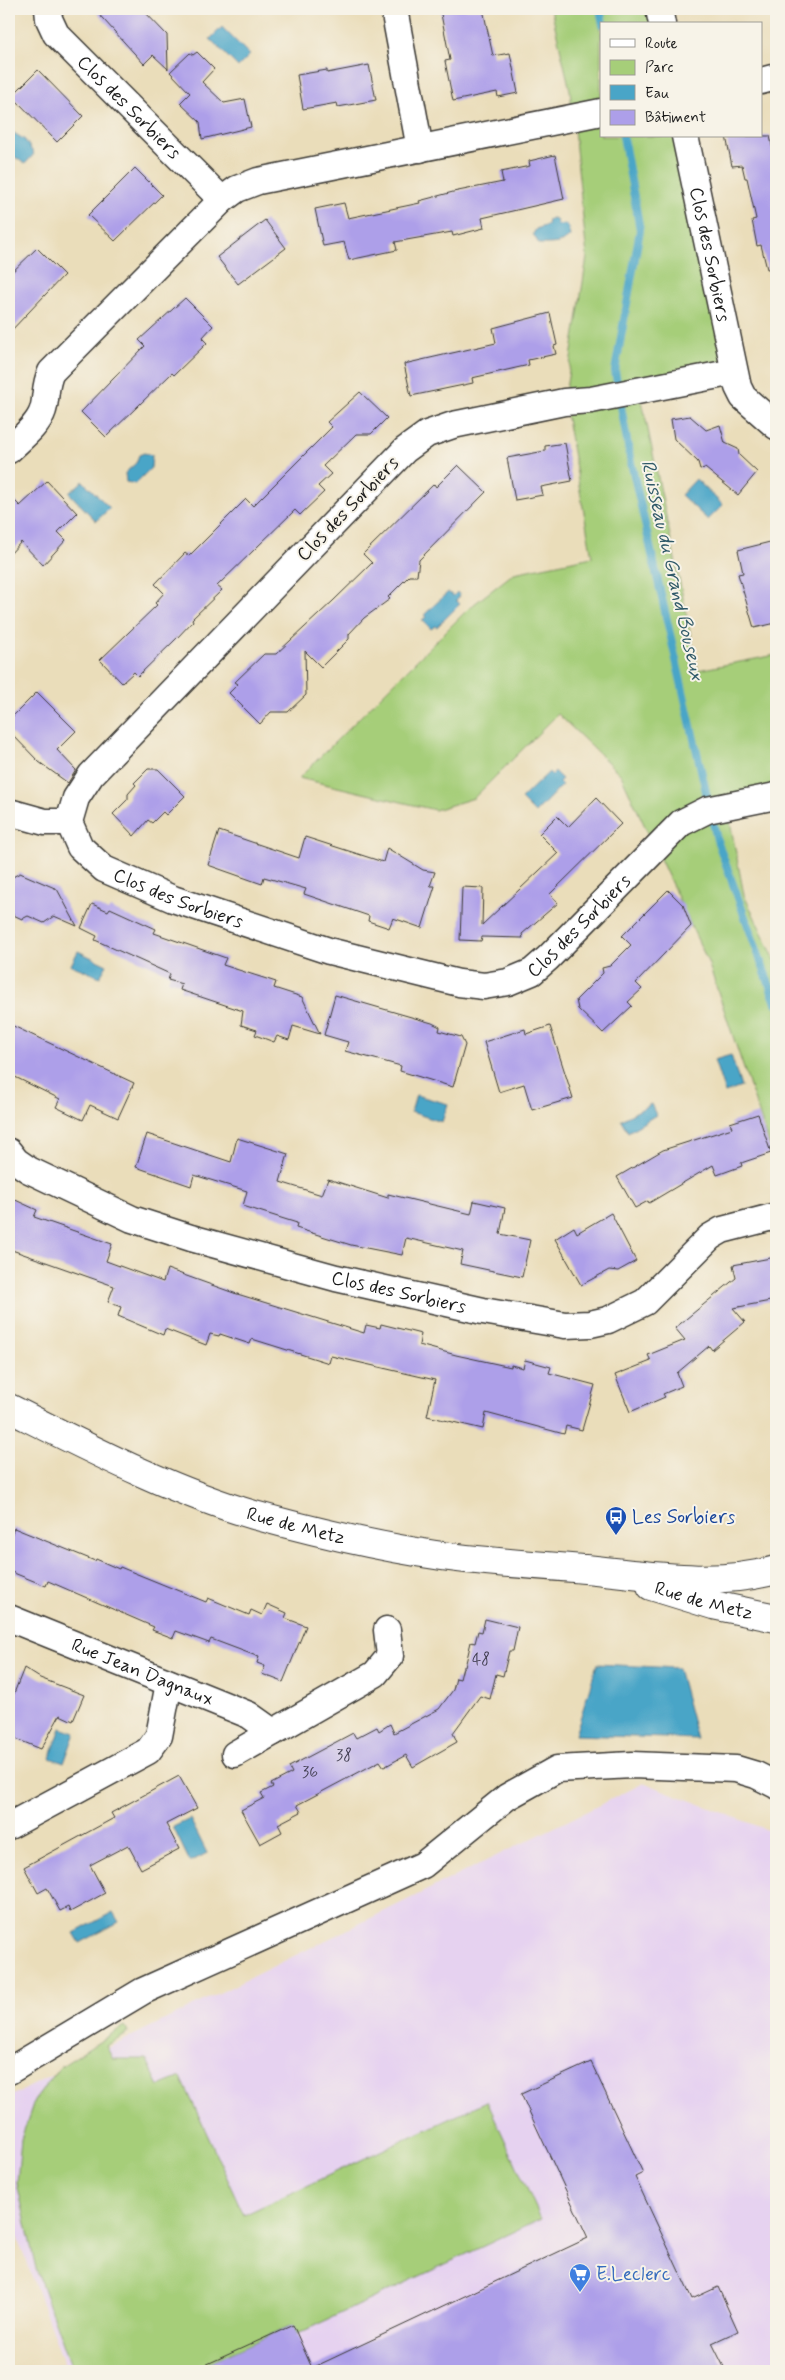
<svg xmlns="http://www.w3.org/2000/svg" width="785" height="2380" viewBox="0 0 785 2380" font-family="Mynerve,sans-serif">
<style>
.built{fill:#e6d2f0}
.green{fill:#a6ce79;stroke:#61754a}
.water{fill:#49a5c7;stroke:#326072}
.lines{fill:none;stroke-linecap:round;stroke-linejoin:round}
.stream{stroke:#49a5c7;stroke-width:8}
.building{fill:#ad9fe9}
.street-casing{stroke:#3b3934;stroke-width:29}
.secondary-casing{stroke:#3b3934;stroke-width:30}
.street{stroke:#fff;stroke-width:26}
.secondary{stroke:#fff;stroke-width:28}
.labels{text-anchor:middle;dominant-baseline:central;stroke-width:4;stroke-linejoin:round;paint-order:stroke}
.number-label{font-size:16px;fill:#403d4f}
.street-label{font-size:19px;fill:#1c1c1c;stroke:#f7f3e8}
.transit-label{font-size:19px;fill:#164399;stroke:#f7f3e8;text-anchor:start}
.shop-label{font-size:19px;fill:#366cbe;stroke:#f7f3e8;text-anchor:start}
.water-label{font-size:20px;font-style:italic;fill:#305a69;stroke:#f7f3e8}
</style>
<rect width="100%" height="100%" fill="#f7f3e8"/>
<filter id="ink" filterUnits="userSpaceOnUse"><feTurbulence type="fractalNoise" baseFrequency=".02" numOctaves="2"/><feDisplacementMap in="SourceGraphic" scale="10" xChannelSelector="R" yChannelSelector="G"/><feConvolveMatrix kernelMatrix="1 2 1 2 8 2 1 2 1" color-interpolation-filters="sRGB"/></filter>
<filter id="wash" filterUnits="userSpaceOnUse"><feTurbulence type="fractalNoise" baseFrequency=".0096" numOctaves="4" result="noise"/><feDisplacementMap in="SourceGraphic" scale="20" xChannelSelector="R" yChannelSelector="G"/><feGaussianBlur stdDeviation="1.12" result="paint"/><feColorMatrix in="noise" values="0 0 0 0 0 0 0 0 0 0 0 0 0 0 0 0 0 1.4 0 .05"/><feComposite in="paint" operator="in"/></filter>
<g filter="url(#wash)">
<rect width="100%" height="100%" fill="#eaddba"/>
<!-- built -->
<path class="built" d="M644,1783l132,50v538h-709l-58,-156v-118z"/>
<!-- green -->
<path class="green" d="M551,9h108l3,15h-61v112h84l49,236 -94,19 58,279 78,-15v141l-49,10 17,89 32,67v202l-68,-202 -87,-187 -63,-61 -84,84 -39,12 -136,-32 170,-170 45,-35 78,-16 -28,-155 23,-145 -17,-167z
M124,2026l5,7 -23,13 7,13h33l13,27 22,-9 63,138 243,-114 54,118 -244,115 -5,-9 -100,46h-119l-37,-102 -19,-86 4,-44 13,-38 26,-34z"/>
<!-- water -->
<path class="water" d="M222,27l28,28 -12,12 -28,-28z
M9,130l16,10 9,14 -9,10 -16,-11z
M552,218l4,1 2,6 7,-1 3,3 2,9c-8,9 -20,8 -31,8l-6,-10 3,-5 11,-4 1,-5z
M144,453l8,2 -1,13 -16,16 -9,-2 -1,-9 11,-10 3,-8z
M696,479l27,26 -15,15 -27,-25z
M83,481l27,27 -14,13 -27,-28z
M448,592l5,4 4,-4 3,4 -4,4 4,4 -23,23 -2,-1 -4,3 -9,-9 4,-3 -2,-2z
M549,772l3,3 3,-3 7,7 -3,3 3,3 -27,28 -14,-14z
M78,951l29,14 -7,12 -29,-12z
M731,1055l10,32 -16,6 -11,-33z
M416,1095l32,9 -6,18 -31,-10z
M651,1104l5,11 -28,17 -7,-12z
M597,1664l81,4 19,71 -122,-4z
M61,1728l14,5 -11,30 -14,-5z
M190,1819l17,34 -17,9 -17,-35z
M113,1912l6,10 -39,21 -6,-10z"/>
<g class="lines">
<!-- stream -->
<path class="stream" d="M600,9l3,15
M623,136l17,94 -25,141 15,87 87,382 59,163"/>
</g>
<g id="blocks">
<!-- building -->
<path class="building" d="M94,9h48l25,26 1,34 -15,-14 -9,9z
M440,9h43l10,47 17,-3 8,40 -20,4 -1,-5 -44,9 -8,-40 5,-1z
M197,52l17,17 -12,13 22,21 21,-4 6,28 -49,12 -2,-17 -20,-19 10,-10 -20,-21 20,-19 3,2z
M369,65l7,35 -38,7 -1,-4 -34,6 -6,-34 30,-5v3z
M38,70l45,46 -26,26 -45,-46z
M726,136h44l6,29v103l-9,1 -6,-24 -4,1 -5,-26 4,-1 -9,-41h-2l-3,-13 -10,1z
M555,155l9,44 -82,19 2,10 -31,8 -1,-4 -57,10 2,8 -48,10 -5,-18 -21,4 -8,-37 29,-6 4,15 72,-15 -1,-2 34,-9 50,-10 -2,-10 29,-6 -1,-5z
M135,168l27,27 -47,46 -27,-26z
M265,220l21,28 -48,36 -21,-27z
M37,248l27,27 -55,58v-58z
M185,298l28,28 -11,12 5,5 -33,32 -2,-2 -66,64 -25,-25 64,-66 -6,-6z
M550,313l7,32 -3,1 2,8 -28,6 1,5 -57,13 1,5 -62,13 -7,-32 92,-21 -3,-15z
M360,392l27,26 -16,16h-15l-33,32 8,8 -13,12 6,6 -24,23 -5,-5 -78,76 5,4 -30,29 1,2 -17,18 -38,37 -4,-4 -12,11 -22,-23 57,-55 -2,-2 9,-10 -9,-9 30,-31 4,3 57,-57 7,7 79,-79 -5,-5z
M690,416l16,14 14,-5 5,18 13,6 1,6 18,17 -19,23 -33,-27 -5,1 -2,-7 -24,-23 -3,-20z
M565,443l7,38 -31,6 2,8 -28,5 -8,-42 38,-7v-5z
M458,465l28,27 -67,68 -2,16h-8l-21,21 2,2 -26,19 -15,16v5l-28,28 -16,-16 1,44 -18,17h-17l-11,12 -31,-31 9,-9 -3,-2 29,-28h12l57,-53 39,-38 -9,-9 71,-70 2,3z
M47,481l30,32 -19,19 8,8 -23,25 -22,-23 -12,13v-60l11,11z
M774,541l2,12v70l-22,5 -16,-54 5,-1 -5,-23z
M37,692l39,39 -19,19 19,20 -8,13 -29,-21 -30,-31v-11z
M148,769h10l27,27 -19,19 -3,-3 -11,11 -4,-3 -14,16 -21,-22 15,-15v-5l8,-9 -2,-2z
M596,798l25,26 -71,70 8,9 -36,31 1,4 -41,-1 -1,4 -21,-1 2,-53 21,1 -1,37 76,-72 -19,-19 18,-18 11,11z
M219,831l80,27 6,-21 78,25 4,-14 36,22 12,2 -5,14h5l-13,42 -29,-10 -4,10 -21,-7 1,-5 -65,-22 2,-5 -42,-12 -2,7 -54,-19z
M20,873l37,16 20,37 -23,-10 -10,7 -16,-7 -6,3 -13,-6v-34z
M668,890l15,15 8,21 -55,57 6,6 -14,13 4,4 -29,27 -25,-24 -2,-9 27,-27 -1,-5 8,-2 21,-21 -9,-9z
M92,904l16,7 2,-3 46,21 -2,4 72,25 -3,7 53,17 -2,6 28,9 18,37 -27,-8 -4,14 -12,-4 -3,6 -19,-7 2,-5 -16,-5 2,-14 -63,-21 2,-6 -14,-4 2,-6 -75,-34 2,-4 -16,-8z
M335,995l97,28 8,4 -1,4 22,6 4,8 -12,42 -53,-16 1,-5 -56,-15 3,-9 -24,-7z
M9,1024l125,59 -16,35 -28,-13 -7,15 -27,-13 4,-8 -51,-25z
M550,1026l23,72 -41,12 -8,-26 -25,8 -15,-50 41,-13 1,5z
M758,1114l13,39 -30,10 1,3 -25,9 -4,-10 -64,38 -1,-2 -13,7 -18,-31 46,-27 69,-22 -2,-5z
M147,1134l84,28 6,-24 51,16 -8,28 42,13 6,-16 60,19v-4l83,20 3,-13 31,7 -5,26 30,6 -8,37 -62,-13 3,-13 -57,-13 -4,17 -51,-10 -55,-17 1,-5 -54,-17 4,-15 -53,-16 -3,11 -55,-19z
M9,1197l28,13 -3,7 78,27 -6,17 57,21 4,-13 67,24 130,40 2,-8 14,3 1,-4 40,10 -2,11 37,10 55,12v-2l12,3 2,-8 26,7 -2,6 46,12 -13,45 -16,-4 -2,8 -78,-21 -3,16 -56,-13 8,-36 -104,-24 -2,7 -77,-24 -2,5 -30,-10 -1,2 -9,-2 -4,11 -41,-16 -2,6 -45,-19 3,-9 -13,-5 6,-16 -105,-37z
M611,1213l25,48 -18,10 -9,-1 -28,15 -26,-46 19,-12 3,6z
M776,1257v43l-43,8 12,14 -33,28 -3,-4 -32,27 5,13 -19,8 2,3 -35,15 -15,-37 36,-14 -3,-6 37,-15 -10,-12 61,-50 -3,-13z
M14,1528l81,33 1,-2 23,10 1,-2 86,35 2,-4 41,17 2,-5 11,5 5,-11 20,9 -2,5 21,8 -23,56 -21,-8 3,-8 -8,-3 2,-6 -48,-18 -2,4 -33,-12 -3,7 -21,-8 2,-3 -106,-46 -2,5 -37,-15v-30z
M485,1619l33,8 -5,24h-4l-6,25 -7,-2 -6,25 -10,-3 -27,37 4,9 -44,25 -7,-12 -22,12 -4,-6 -83,44 4,7 -23,12 4,8 -22,12 -19,-34 23,-12 -3,-5 12,-6 -2,-3 21,-11 -3,-6 64,-34 3,5 21,-11 2,4 11,-7 4,9 45,-24 14,-19 3,-12 4,1 3,-12h2l6,-25 4,1 3,-12 4,1z
M24,1668l16,10 44,17 -11,26 -13,-6 -19,34 -32,-13v-30z
M179,1776l18,32 -31,16 13,25 -38,20 -13,-24 -38,20 15,28 -35,19 -2,-5 -8,4 -13,-23 -9,5 -14,-26 90,-49 -3,-5z
M591,2062l52,111 -8,4 57,122 26,-12 20,44 -26,12 14,28h-534l101,-46 19,43 276,-130 -67,-144z"/>
</g>
</g>
<g filter="url(#ink)">
<use href="#blocks" fill-opacity="0" stroke="#3b3934" stroke-width="1"/>
<g class="lines">
<!-- street casing -->
<g class="street-casing">
<g id="street">
<path id="s1" d="M48,9l1,10 7,15 166,166"/>
<path d="M394,9l26,140"/>
<path d="M659,9l3,15"/>
<path d="M761,81l15,-4"/>
<path id="s2" d="M685,136l53,251 5,10 33,29"/>
<path id="s3" d="M734,372l-143,28 -27,2 -111,23 -26,9 -22,16 -314,325 -15,23 -7,24 11,25 24,22 69,30 156,52 130,32 25,3 24,-4 24,-10 16,-14 133,-135 26,-13 69,-14"/>
<path d="M9,450c11,-11 29,-24 34,-40 4,-14 1,-23 8,-38l171,-172 15,-11 21,-8 343,-69"/>
<path d="M9,812l36,10h24"/>
<path id="s4" d="M9,1152l7,9 13,9 103,49 59,19 145,40 147,33 82,14 25,-1 18,-4 37,-18 65,-65 12,-7 54,-14"/>
<path id="s5" d="M9,1618l240,97 24,17"/>
<path d="M235,1754l140,-80 15,-18 -3,-26"/>
<path d="M9,1826l139,-75 11,-15 10,-53"/>
<path d="M9,2071l134,-80 280,-126 84,-68 50,-28 75,-4 104,4 20,6 20,10"/>
</g>
</g>
<!-- secondary casing -->
<g class="secondary-casing">
<g id="secondary">
<path id="s6" d="M9,1408c78,39 162,83 245,107 69,19 141,36 212,44 40,4 80,7 119,10 63,6 130,18 191,1"/>
<path id="s7" d="M651,1586l62,19 63,13"/>
</g>
</g>
<!-- street -->
<use href="#street" class="street"/>
<!-- secondary -->
<use href="#secondary" class="secondary"/>
</g>
</g>
<!-- icons -->
<defs>
<g id="bus-pin" transform="scale(1.125)"><path d="M0 17L-7.5 6A9.5 9.5 0 1 1 7.5 6Z" fill="#1a4fb4" stroke="#f7f3e8"/><path d="M-5-6H5V4H4V6H2V4H-2V6H-4V4H-5ZM-3.5-4V0h7V-4ZM-3.5 1.2v1.5H-2V1.2ZM2 1.2v1.5H3.5V1.2Z" fill="#fff"/></g>
<g id="supermarket-pin" transform="scale(1.125)"><path d="M0 17L-7.5 6A9.5 9.5 0 1 1 7.5 6Z" fill="#3f7fe0" stroke="#f7f3e8"/><path d="M-6-5.5h2.5l.6 2H6L4.5 2H-2.5L-4.4-4H-6ZM-1.5 3.2a1.3 1.3 0 1 0 .1 0ZM3 3.2a1.3 1.3 0 1 0 .1 0Z" fill="#fff"/></g>
</defs>
<g fill-rule="evenodd">
<use href="#bus-pin" x="616" y="1517"/>
<use href="#supermarket-pin" x="580" y="2274"/>
</g>
<g class="labels">
<!-- number labels -->
<g class="number-label">
<text x="481" y="1659">48</text>
<text x="344" y="1755">38</text>
<text x="310" y="1772">36</text>
</g>
<!-- street labels -->
<g class="street-label">
<text stroke="none"><textPath href="#s1" startOffset="130">Clos des Sorbiers</textPath></text>
<text stroke="none"><textPath href="#s2" startOffset="121">Clos des Sorbiers</textPath></text>
<text transform="translate(348 509) rotate(-46)">Clos des Sorbiers</text>
<text stroke="none"><textPath href="#s3" startOffset="985">Clos des Sorbiers</textPath></text>
<text stroke="none"><textPath href="#s3" startOffset="1420">Clos des Sorbiers</textPath></text>
<text stroke="none"><textPath href="#s4" startOffset="418">Clos des Sorbiers</textPath></text>
<text stroke="none"><textPath href="#s6" startOffset="311">Rue de Metz</textPath></text>
<text stroke="none"><textPath href="#s7" startOffset="55">Rue de Metz</textPath></text>
<text stroke="none"><textPath href="#s5" startOffset="144">Rue Jean Dagnaux</textPath></text>
</g>
<!-- transit labels -->
<g class="transit-label">
<text x="632" y="1517">Les Sorbiers</text>
</g>
<!-- shop labels -->
<g class="shop-label">
<text x="596" y="2274">E.Leclerc</text>
</g>
<!-- water labels -->
<g class="water-label">
<text transform="translate(672 570) rotate(77)">Ruisseau du Grand Bouseux</text>
</g>
</g>
<!-- margin -->
<rect width="785" height="2380" fill="none" stroke="#f7f3e8" stroke-width="30"/>
<!-- legend -->
<rect x="600" y="22" width="162" height="115" fill="#f7f3e8" stroke="#9f9d96"/>
<rect x="610" y="39" width="25" height="8" fill="#ffffff" stroke="#9f9d96"/>
<text x="645" y="48" font-size="15" fill="#1c1c1c">Route</text>
<rect x="610" y="60" width="25" height="15" fill="#a6ce79" stroke="#9f9d96"/>
<text x="645" y="72" font-size="15" fill="#1c1c1c">Parc</text>
<rect x="610" y="85" width="25" height="15" fill="#49a5c7" stroke="#9f9d96"/>
<text x="645" y="98" font-size="15" fill="#1c1c1c">Eau</text>
<rect x="610" y="110" width="25" height="15" fill="#ad9fe9" stroke="#9f9d96"/>
<text x="645" y="122" font-size="15" fill="#1c1c1c">Bâtiment</text>
</svg>
